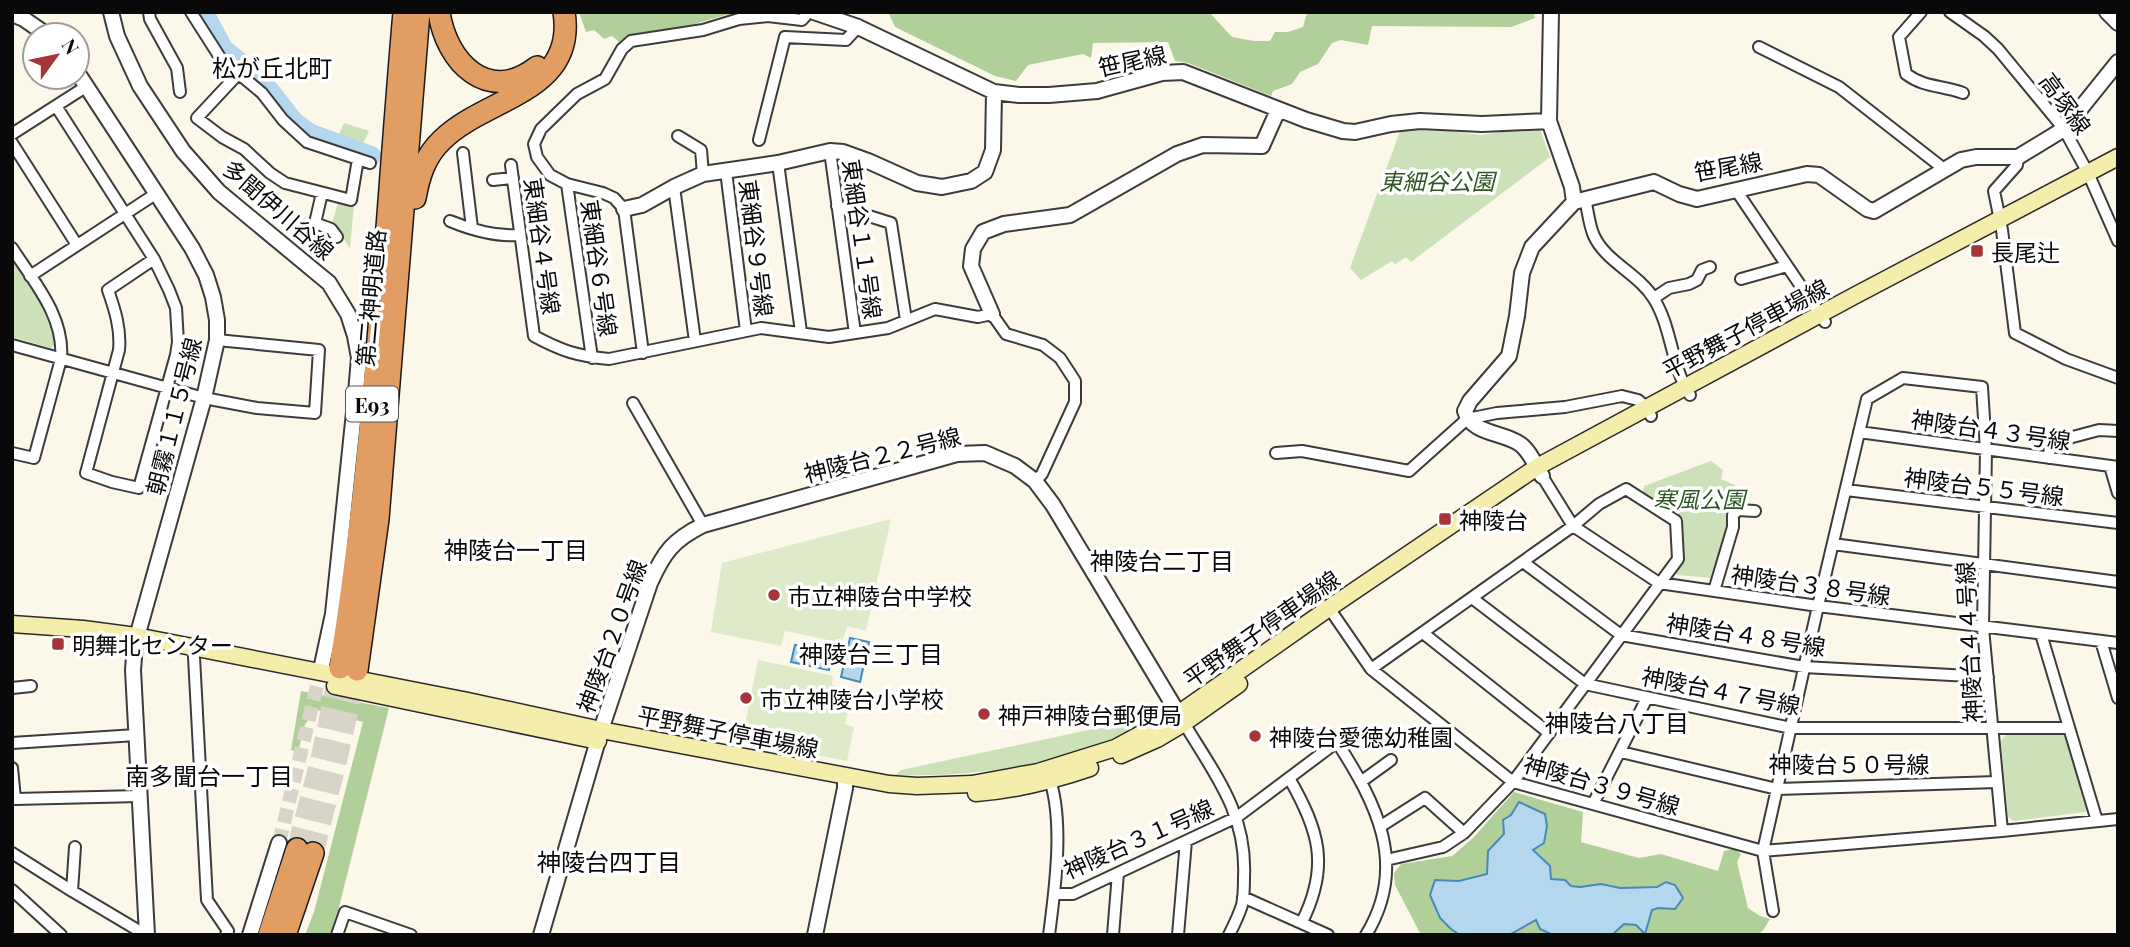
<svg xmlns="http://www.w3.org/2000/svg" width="2130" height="947" viewBox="0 0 2130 947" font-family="'Playfair Display','Noto Sans JP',serif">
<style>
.green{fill:#cde1b8}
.forest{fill:#b1d099}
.pitch{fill:#deeac8}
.water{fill:#b4d7ed;stroke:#458aba;stroke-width:2}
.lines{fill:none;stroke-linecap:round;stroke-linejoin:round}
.river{stroke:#b4d7ed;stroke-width:19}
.tertiary-tunnel{stroke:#d8d4c7;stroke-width:14;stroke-dasharray:14 7;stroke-linecap:butt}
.motorway-tunnel{stroke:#d8d4c7;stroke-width:21;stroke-dasharray:21 10;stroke-linecap:butt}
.minor-casing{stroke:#3c3c3c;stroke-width:14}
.tertiary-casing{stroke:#3c3c3c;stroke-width:18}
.secondary-casing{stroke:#2b2b2b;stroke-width:19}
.motorway-casing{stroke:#1a1a1a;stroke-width:24}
.minor{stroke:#fff;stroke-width:10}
.tertiary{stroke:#fff;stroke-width:14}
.secondary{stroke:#f4edac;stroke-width:16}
.motorway{stroke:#e19d62;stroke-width:21}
.poi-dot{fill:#a63539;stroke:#fff;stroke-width:2.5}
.labels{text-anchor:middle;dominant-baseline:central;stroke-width:7;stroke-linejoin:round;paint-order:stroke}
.shield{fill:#fff;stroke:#535353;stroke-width:2}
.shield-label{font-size:21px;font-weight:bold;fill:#090909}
.street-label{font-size:23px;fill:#090909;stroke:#fff}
.park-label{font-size:23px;font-style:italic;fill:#2e5724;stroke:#fff}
.poi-label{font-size:23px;fill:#090909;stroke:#fff;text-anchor:start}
.neighbourhood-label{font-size:24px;fill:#090909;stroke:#fff}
</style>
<rect width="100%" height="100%" fill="#fcf8e9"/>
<!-- green -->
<path class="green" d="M344,123l25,8 -8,17 -25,-8z
M1421,128l61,7 35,-6h23l10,28 -139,105 -5,-5 -11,7 -3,-3 -31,19 -11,-12 50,-137z
M338,202l16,3 -4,43 -18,-25z
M12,259l34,52 7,15 4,17 -6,5 -39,-11z
M1711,461l12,9 -2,9 14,6 -1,18 -8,13v10l-13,52 -36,-3 -2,-5 9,-12 -1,-36 -40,-28 1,-8z
M1140,719l5,5c-80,39 -160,54 -250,51l6,-5z
M2008,732h53l7,6 20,68 -2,6 -72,9 -6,-4 -7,-76z"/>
<!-- forest -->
<path class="forest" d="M579,12h157l-45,13 -64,10 -8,7 -7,-6 -8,3 -10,-9 -8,2z
M888,12h321l23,25 22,4h16l5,-9h13l15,-5 3,-11 3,-4h224l2,6 -24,9 -139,-1 -4,19 -27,-5 -9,3 -14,21 -18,8 -8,12 -19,7 -2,5 -83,-33 -13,-2 -7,-19 -75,1 -2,15 -8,-4 -55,11 -12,16 -21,-5 -100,-49z
M301,691l88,17 -57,227h-27l9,-23 49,-190 -46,-12 -12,14 -7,28 -7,-2z
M1514,792l69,20 -2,30 58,16 22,-4 57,17 6,-20 10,-2 7,5 -4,8 11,46 12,8 10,3 -6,10 -6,6h-337l-26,-50 -1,-12 7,-9 51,-8 21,-18z"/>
<!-- pitch -->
<path class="pitch" d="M891,519l-25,112 -19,-5 -5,17 -57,-12 -4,15 -70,-14 11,-69z
M758,660l75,16 -1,9 21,5 -8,34 9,3 -7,34 -105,-21z"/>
<!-- water -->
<path class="water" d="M850,638l19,4 -9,40 -19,-5z
M795,645l38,7 -4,18 -38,-8z
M1519,802l26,12 2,12 -3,17 -11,7 17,16 1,13 14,1 6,6 9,1 21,-3 19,4 37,-1 9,-5 9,3 8,13 -8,11 -17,-1 -6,2 -7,24 -9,-9 -12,-1 -12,11 -61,-1 -11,-5 -4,-9 -27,15h-49l-9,-6 -11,-11 -10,-23 5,-15 24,1 28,-7 1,-23 16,-17 -1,-14 8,-5z"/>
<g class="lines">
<!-- river -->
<path class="river" d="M204,12l20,37 36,29 34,43 16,12 62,23"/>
<!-- tertiary-tunnel -->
<path class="tertiary-tunnel" d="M279,843l43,-178"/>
<!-- motorway-tunnel -->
<path class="motorway-tunnel" d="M297,849l24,-90 19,-91
M313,853l23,-90 21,-93"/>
<!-- minor casing -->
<g class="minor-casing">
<path id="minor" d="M149,12l1,7 27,49 3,24
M191,12l30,47 41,34 21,27 24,22 63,21
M1921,12l-22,25 7,37c19,14 36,11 57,19
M1950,12l34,24 14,13 66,80 24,44 30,68
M1759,47l80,40 105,82
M239,73l-42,45 25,19 22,12 26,24 15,10 66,17 7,-41
M56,106l98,153 15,31 7,18 2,34 -2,13 -37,133 -27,-6 -26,-9 33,-123c2,-21 -4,-40 -11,-60l46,-31
M12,134l75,-48
M678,136l23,14 2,24
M759,140l26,-103 61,3 12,-13
M12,143l65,102
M830,151l25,182
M463,153l9,75
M2018,157l-1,8 -23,26 8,39 13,103 51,26 52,19
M778,163l23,169
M511,165l23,171c28,15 43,20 75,23l152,-31 68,9 59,-9 47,-19 43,8 14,-3 14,20 37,11 17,13 15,23v21l-33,72 -7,7
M726,171l20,160
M493,180l20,-2
M567,184l25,174
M674,187l21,154
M1736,190l89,132
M322,193l-7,30 16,6 6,8
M1585,199c3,12 4,26 9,37 12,26 45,38 60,63 18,29 17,67 36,96
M837,206l54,17 15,97
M450,221c21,9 48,16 70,14
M12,248c22,34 53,69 49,111l-27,99 -22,-5
M30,276l127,-83
M1741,279l46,-13
M1654,298l15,-10 20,-4 8,-4 5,-10 8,-3
M12,345l192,53 53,10 58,5 4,-63 -102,-10
M643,353l-19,-144 -10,-11 -11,-5 -36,-9 -17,-9 -13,-18 -3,-13 7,-15 36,-35 28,-15 17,-30 9,-8 72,-11 36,-11 29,-3 34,4 7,-8
M633,403l70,122
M1859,432l259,35
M1276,453l26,-2 107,20 58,-52 30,-6 68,-6 57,-11 16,4 8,7 5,9
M2049,458l1,-15 49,-13 19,1
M2110,466l8,27
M1542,476l31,50 86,57 159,23 300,37
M1846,490l272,33
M1833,544l285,38
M1523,562l98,73 183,32 184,10
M1714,591l19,-64v-12l5,-5 17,1
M1472,598l113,86 206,44h278
M1329,608l42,61 142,113 250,69 239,-20 116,-12
M1423,633l126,100
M2041,634l56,187
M2101,641l17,57
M195,648l-1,9 13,243 21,31 -2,4
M1371,669l202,-143 26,-22 27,-15 50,32 2,38 -165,223 -49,51 -21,14 -57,13
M12,688l19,-2
M1184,723c31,52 63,90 60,154 0,9 0,19 -2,28 -3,10 -8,20 -13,30
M12,743l124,-8
M1621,752l156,37 220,-7
M12,768l3,31 124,-3
M1048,774c17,44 7,115 1,161
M1289,778c30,52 41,88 13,144
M1362,781l29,-21
M1593,804l54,-106
M1381,826l44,-28 39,35
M12,853l60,38 74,44
M12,890l49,45
M72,891l3,-44
M1054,894h19l164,-77 100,-75c39,61 72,123 29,193
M1243,897l85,38
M1773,911l-10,-60 55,-245 49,-207 36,-21 79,9 4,63 -3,178 19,203
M337,935l8,-23 66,23
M1113,935l5,-62
M1178,935l8,-94"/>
</g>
<!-- tertiary casing -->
<g class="tertiary-casing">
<path id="tertiary" d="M111,12l6,24 23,50 43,65 36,41 110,91 19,31 7,22 4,22 -3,35 -23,221 -11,51
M814,12l44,15 136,65 25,3h30l48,-4 65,-18 21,-1 123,48 37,11 12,1 36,-8 29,-3 62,3 67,-3
M1551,12l-2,109 23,66 2,15
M2107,12l11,11
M12,14l12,5 23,16
M77,72l115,176 14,27 7,22 4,23v20l-13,58 -69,246 -2,26 14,265
M624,209l18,-4 32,-18 29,-13 75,-11 52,-12 13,1 25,9 49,22 25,4 29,-6 14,-9 8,-22 1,-58
M992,314l-21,-48 2,-17 10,-17 21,-8 66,-9 107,-61 26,-9 59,1 16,-36
M1542,476c-6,-10 -13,-26 -22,-32 -17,-12 -49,-10 -55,-33l5,-10 39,-45 8,-40 5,-43 10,-26 42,-45 80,-20 25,12 18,5 110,-25 12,1 48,34 7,2 87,-51 15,-3h42l46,-28 54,-67
M250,935l29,-92
M541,935l60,-205 49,-147c14,-31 23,-43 53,-58l254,-71 28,-1 30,13 20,15 18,24 131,218
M815,935l30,-147v-11"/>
</g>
<!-- secondary casing -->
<g class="secondary-casing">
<path id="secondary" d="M12,624l71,5 53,7 332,65 133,29 288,54 28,2 55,-2 66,-12 77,-24 63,-34 151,-106 208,-141 317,-171 264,-139
M335,686l263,55
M1121,755l36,-16 27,-16 55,-39
M976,793c40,-3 76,-12 114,-25"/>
</g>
<!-- motorway casing -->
<g class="motorway-casing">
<path id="motorway" d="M439,12c7,50 49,93 98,55
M415,198c4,-22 10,-42 27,-58 43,-43 135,-47 122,-128
M340,668c35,-217 45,-437 64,-656
M357,670l21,-151 41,-507
M269,935l28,-86
M285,935l28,-82"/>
</g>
<!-- minor -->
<use href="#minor" class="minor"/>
<!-- tertiary -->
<use href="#tertiary" class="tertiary"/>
<!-- secondary -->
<use href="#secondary" class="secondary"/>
<!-- motorway -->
<use href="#motorway" class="motorway"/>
</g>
<!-- markers -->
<g class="poi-dot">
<rect x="1970" y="244" width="14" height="14" rx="3.5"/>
<rect x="1438" y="512" width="14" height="14" rx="3.5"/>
<circle cx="774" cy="595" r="7"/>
<rect x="51" y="637" width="14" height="14" rx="3.5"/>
<circle cx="746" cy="698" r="7"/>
<circle cx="984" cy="714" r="7"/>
<circle cx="1255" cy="736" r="7"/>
</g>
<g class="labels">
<!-- shield labels -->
<rect class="shield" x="346" y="386.5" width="52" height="35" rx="5"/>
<g class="shield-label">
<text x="372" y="404">E93</text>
</g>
<!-- street labels -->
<g class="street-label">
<text transform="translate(1132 60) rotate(-12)">笹尾線</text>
<text transform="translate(2066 103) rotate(54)">高塚線</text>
<text transform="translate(1728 166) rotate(-10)">笹尾線</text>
<text transform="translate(279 209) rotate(41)">多聞伊川谷線</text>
<text transform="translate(863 239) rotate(82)">東細谷１１号線</text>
<text transform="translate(543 246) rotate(82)">東細谷４号線</text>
<text transform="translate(757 248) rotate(83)">東細谷９号線</text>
<text transform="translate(600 268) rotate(82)">東細谷６号線</text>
<text transform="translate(370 298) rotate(-85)">第二神明道路</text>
<text transform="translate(1745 328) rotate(-28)">平野舞子停車場線</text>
<text transform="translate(173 416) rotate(-76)">朝霧１１５号線</text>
<text transform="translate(1991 429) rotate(8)">神陵台４３号線</text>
<text transform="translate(882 454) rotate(-14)">神陵台２２号線</text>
<text transform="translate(1984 486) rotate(7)">神陵台５５号線</text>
<text transform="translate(1811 584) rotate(8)">神陵台３８号線</text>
<text transform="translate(1261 628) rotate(-35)">平野舞子停車場線</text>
<text transform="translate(1746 634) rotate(9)">神陵台４８号線</text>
<text transform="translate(611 636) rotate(-70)">神陵台２０号線</text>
<text transform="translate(1968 642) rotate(-93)">神陵台４４号線</text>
<text transform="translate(1721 690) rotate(11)">神陵台４７号線</text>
<text transform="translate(728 731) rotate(11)">平野舞子停車場線</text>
<text x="1849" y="763">神陵台５０号線</text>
<text transform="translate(1602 784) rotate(16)">神陵台３９号線</text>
<text transform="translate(1138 838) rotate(-24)">神陵台３１号線</text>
</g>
<!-- park labels -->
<g class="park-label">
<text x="1437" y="180">東細谷公園</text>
<text x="1699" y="498">寒風公園</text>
</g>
<!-- poi labels -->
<g class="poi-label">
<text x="1991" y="251">長尾辻</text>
<text x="1459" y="519">神陵台</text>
<text x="788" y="595">市立神陵台中学校</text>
<text x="72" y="644">明舞北センター</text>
<text x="760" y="698">市立神陵台小学校</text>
<text x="998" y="714">神戸神陵台郵便局</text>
<text x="1269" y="736">神陵台愛徳幼稚園</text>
</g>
<!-- neighbourhood labels -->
<g class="neighbourhood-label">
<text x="272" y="67">松が丘北町</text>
<text x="516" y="549">神陵台一丁目</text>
<text x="1162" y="560">神陵台二丁目</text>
<text x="871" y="653">神陵台三丁目</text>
<text x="1617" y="722">神陵台八丁目</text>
<text x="209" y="775">南多聞台一丁目</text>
<text x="609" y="861">神陵台四丁目</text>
</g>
</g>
<!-- border -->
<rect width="2130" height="947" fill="none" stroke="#090909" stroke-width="28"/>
<!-- north arrow -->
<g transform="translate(56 56) rotate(57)"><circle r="33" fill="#ffffff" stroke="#9d9d9d" stroke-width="2"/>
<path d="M0-5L12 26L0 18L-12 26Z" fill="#a63539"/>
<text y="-10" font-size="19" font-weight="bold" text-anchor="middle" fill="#090909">N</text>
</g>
</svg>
